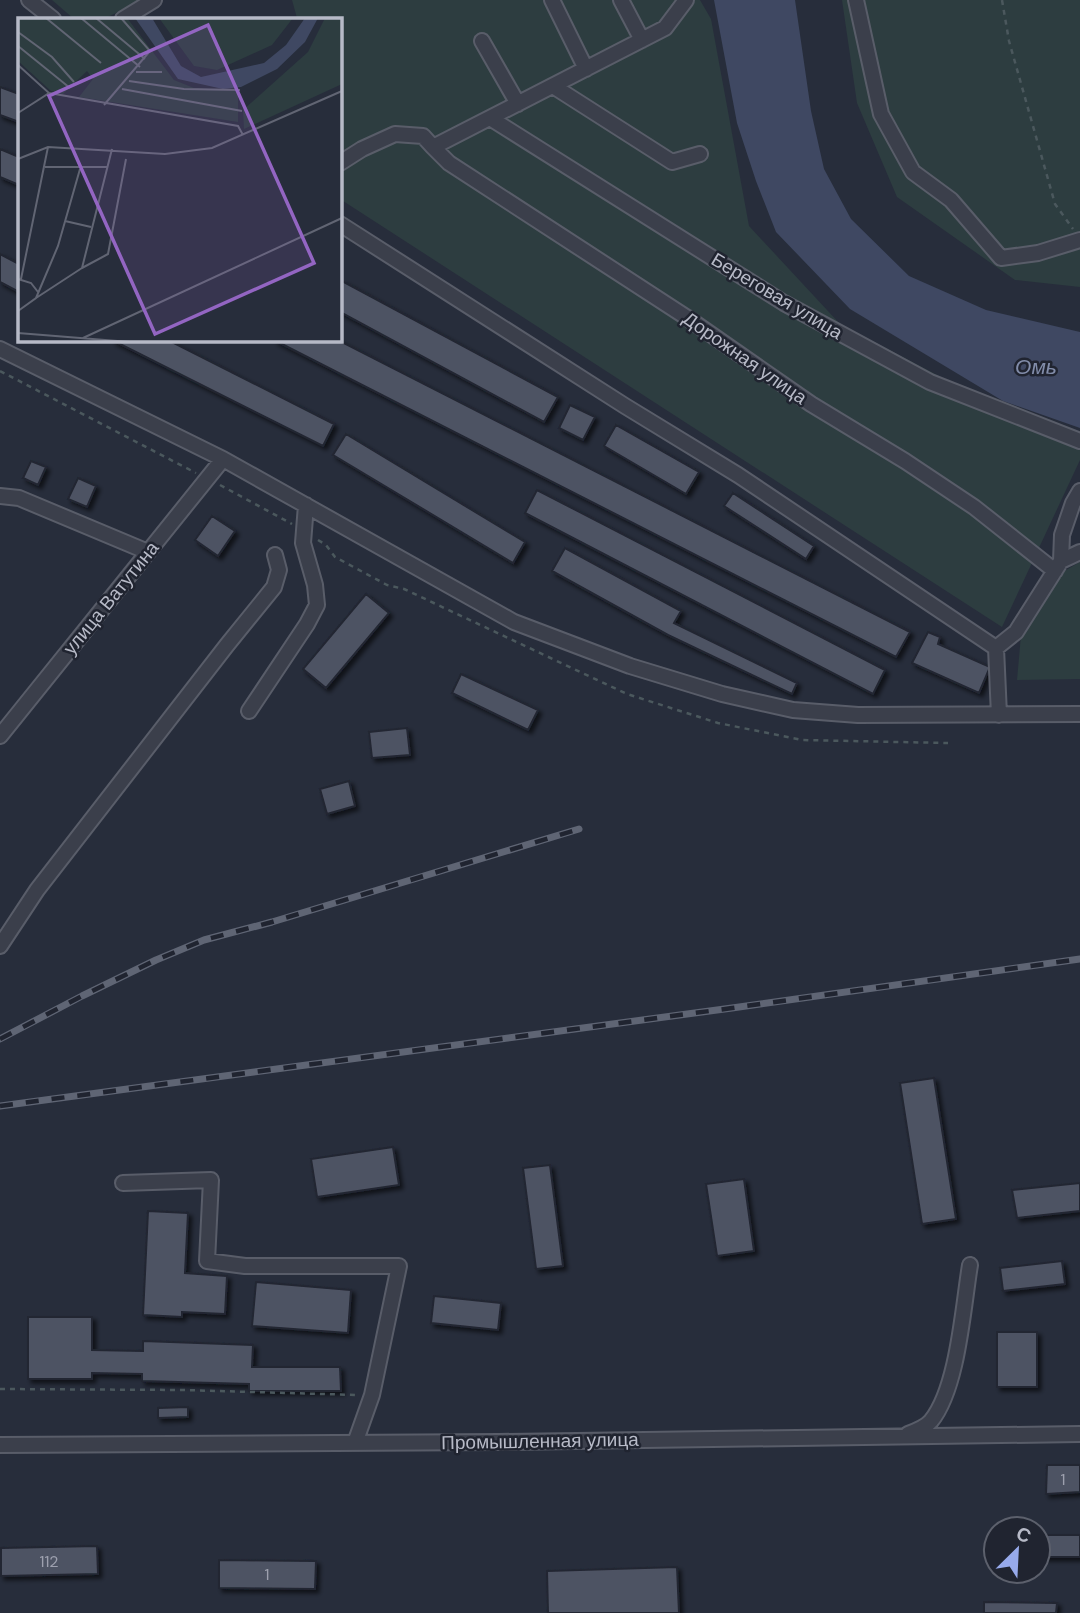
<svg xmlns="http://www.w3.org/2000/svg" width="1080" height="1613" viewBox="0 0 1080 1613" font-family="'DM Sans',sans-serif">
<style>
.green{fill:#2d3d40}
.water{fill:#3f4862}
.building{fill:#4e5363;stroke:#222632;stroke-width:2;filter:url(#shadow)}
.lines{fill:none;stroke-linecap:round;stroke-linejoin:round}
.minor-casing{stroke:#595d69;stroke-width:18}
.path{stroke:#4b585d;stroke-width:2.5;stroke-dasharray:5 5;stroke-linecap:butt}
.minor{stroke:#3b3f4b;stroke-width:14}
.rail-casing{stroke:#5f6574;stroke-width:7}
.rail{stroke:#202430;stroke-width:4.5;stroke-dasharray:13;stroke-linecap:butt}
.labels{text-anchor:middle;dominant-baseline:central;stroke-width:5;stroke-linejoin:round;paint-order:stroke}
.number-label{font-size:16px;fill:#9da0ae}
.street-label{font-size:19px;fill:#b7bac7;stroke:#202430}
.water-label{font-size:21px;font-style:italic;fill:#828daa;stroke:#202430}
.inset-road{fill:none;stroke:#616573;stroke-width:2}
.view{fill:#9365c2;fill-opacity:0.15;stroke:#9365c2;stroke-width:3.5}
.inset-edge{fill:none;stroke:#b7bac7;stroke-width:3.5}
</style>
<defs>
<filter id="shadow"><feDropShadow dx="3.5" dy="3.5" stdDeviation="2" flood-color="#0009"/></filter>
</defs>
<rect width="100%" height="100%" fill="#272d3b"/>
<!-- green -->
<path class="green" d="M52,0h89l-37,19h-30z
M292,0h408l11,19 38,207 91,98 240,126v10l-78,167 -662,-428v-180h-45l2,-1z
M842,0h238v287l-65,-7 -118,-83 -40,-94z
M1080,562v117l-63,1 6,-67 38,-40z"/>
<!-- water -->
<path class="water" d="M714,0h81l16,111 13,58 27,50 58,57 77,34 94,22v96l-77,-27 -153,-92 -74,-77 -20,-51 -19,-58z"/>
<!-- building -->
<path class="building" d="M0,87l19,7v28l-19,-7z
M0,149l19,8v28l-19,-8z
M0,254l19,10v28l-19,-10z
M342,281l216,116 -14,25 -204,-110v-26z
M112,340h56l166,84 -11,22z
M274,340h64l572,292 -14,25z
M570,405l25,12 -12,23 -24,-12z
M616,425l83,47 -13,22 -82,-48z
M346,434l179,108 -12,21 -180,-108z
M31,461l15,6 -8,18 -15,-7z
M78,478l18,8 -9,21 -19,-8z
M537,490l348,180 -12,24 -348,-181z
M733,493l81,53 -8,13 -82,-53z
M212,516l23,15 -17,25 -23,-16z
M565,548l116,63 -7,12 123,60 -5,11 -124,-59 -116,-64z
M366,594l23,19 -63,75 -23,-19z
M928,632l12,5 -2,7 52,23 -11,26 -67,-30z
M461,674l77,36 -10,20 -76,-37z
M407,728l3,27 -38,3 -3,-26z
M349,781l6,25 -28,8 -7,-25z
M934,1078l22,141 -34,5 -22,-141z
M393,1147l6,38 -82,12 -6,-38z
M550,1165l13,101 -27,3 -13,-101z
M744,1179l10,72 -37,5 -11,-72z
M1080,1183v28l-63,7 -5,-28z
M148,1211l40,2 -3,60 42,3 -2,38 -43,-2v5l-39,-2z
M1062,1261l3,23 -62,7 -3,-23z
M256,1282l95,8 -3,43 -96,-7z
M434,1296l67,7 -3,27 -67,-7z
M28,1317h64v33l51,1v-10l110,4 -1,22h88l1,24h-92v-7l-107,-3v-7l-50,-1v6h-64z
M997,1332h40v55h-40z
M188,1407v10l-30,1v-10z
M1047,1465h33v27l-34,2z
M1039,1535h41v22h-41z
M97,1546l1,28 -97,2v-28z
M219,1560l97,1 -1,28 -96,-1z
M677,1567l2,46h-131l-1,-42z
M984,1602l73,1 -1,10h-72z"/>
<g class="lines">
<!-- minor casing -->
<g class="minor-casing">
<path id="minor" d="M29,0l24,19
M552,0l34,69
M621,0l21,40
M856,0l25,114 32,58 38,28 50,58 37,-5 42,-13
M123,19l31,-19
M482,41l36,63
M553,86l119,76 28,-8
M490,118l294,185 146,79 150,59
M433,147l16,16 237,154 125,87 94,57 69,46 81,64
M340,163l22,-14 33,-15 28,2 10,11 232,-119 21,-28
M340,224l285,182 113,69 258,173 3,67
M0,349l223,110 291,163 116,44 92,28 71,16 65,5 222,-1
M0,496l19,2 129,54
M1061,561l19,-9
M996,648l20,-16 45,-71 1,-26 11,-32 7,-12
M249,711l58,-87 10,-19 -2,-20 -12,-42 3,-38
M0,736l223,-277
M0,946l37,-56 190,-245 47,-58 5,-17 -4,-15
M123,1183l88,-3 -4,81 38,5h154l-27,129 -17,48
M908,1434c8,-3 18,-7 23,-13 27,-33 32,-114 39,-156
M0,1445l499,-3 581,-8"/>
</g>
<!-- path -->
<path class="path" d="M1002,0l7,41 46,163 18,25
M0,371l196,102
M220,485l72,39
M318,540l8,5 9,12 52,28 17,4 223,105 91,29 84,17 146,3
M0,1389l183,1 174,5"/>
<!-- minor -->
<use href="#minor" class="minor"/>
<!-- rail casing -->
<g class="rail-casing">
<path id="rail" d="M0,1039l82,-43 74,-36 48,-20 68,-18 307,-93
M0,1106l732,-98 348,-49"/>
</g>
<!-- rail -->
<use href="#rail" class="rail"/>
</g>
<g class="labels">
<!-- number labels -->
<g class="number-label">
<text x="1063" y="1479">1</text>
<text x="49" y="1561">112</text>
<text x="267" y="1574">1</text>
</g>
<!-- street labels -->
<g class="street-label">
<text transform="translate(777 296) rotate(31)">Береговая улица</text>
<text transform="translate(745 358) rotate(35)">Дорожная улица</text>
<text transform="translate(111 598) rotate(-51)">улица Ватутина</text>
<text transform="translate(540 1441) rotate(-1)">Промышленная улица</text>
</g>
<!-- water labels -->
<g class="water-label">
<text x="1036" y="367">Омь</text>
</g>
</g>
<!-- overview -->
<g transform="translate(18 18)">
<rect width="324" height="324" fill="#272d3b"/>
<path d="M0,0h109l47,62 20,8 44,3v31l-159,-25 14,-18 -6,-8 -24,23 -12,-3 -33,-30zM141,0h134l-21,27 -55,25 -23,-4zM307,0h17v66l-98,45 -1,-19 65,-58z" fill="#2d3d40"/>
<path d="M117,0h17l29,48 20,11 63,-14 22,-18 19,-27h13l-13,24 -28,27 -36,18 -18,2 -45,-10z" fill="#3f4862"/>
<path class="inset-road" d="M28,0l55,45M63,0l59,49M78,0l49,41M0,14l34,25 22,25M0,28l52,42M0,47l31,28 -31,20M118,54h26M111,63l55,8 56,1M104,71l120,22M31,75l189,33 5,9M86,87l46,-54 -29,-33M0,141l30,-12 117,7 47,-6 130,-57M27,149h62M47,203l26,6M64,250l26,-14 18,-95M0,261l13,4 7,9M3,261l27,-132M18,280l46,-30 30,-119M0,293l18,-13 22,-52 22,-77M0,315l112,9M65,320l259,-120M113,324h31"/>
<path class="view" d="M190,7l106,238 -159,71 -106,-238z"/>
<rect width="324" height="324" class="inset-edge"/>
</g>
<!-- north arrow -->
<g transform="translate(1017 1550) rotate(24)"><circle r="33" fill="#202430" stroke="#5c606c" stroke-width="2"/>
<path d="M0-5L12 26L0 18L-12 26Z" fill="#97aaeb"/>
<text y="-10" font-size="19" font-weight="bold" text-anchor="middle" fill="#b7bac7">С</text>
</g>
</svg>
